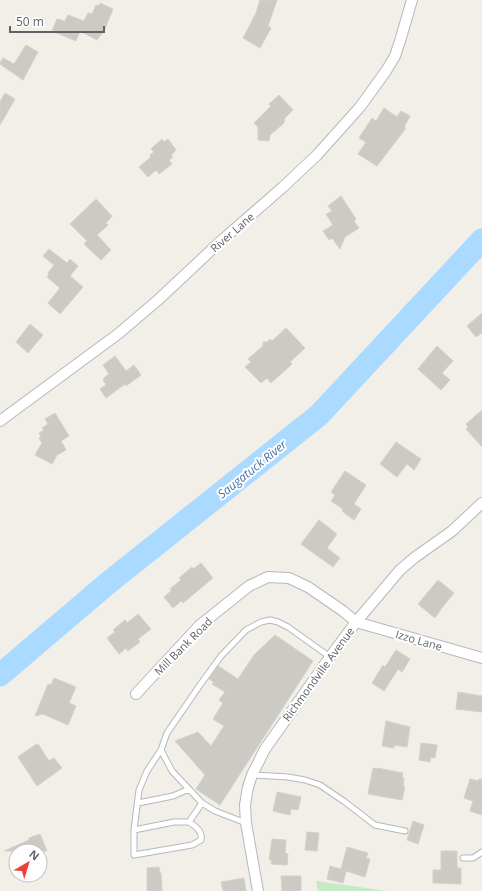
<svg xmlns="http://www.w3.org/2000/svg" width="482" height="891" viewBox="0 0 482 891" font-family="'Open Sans',sans-serif">
<style>
.green{fill:#c5e8c5}
.lines{fill:none;stroke-linecap:round;stroke-linejoin:round}
.river{stroke:#aadaff;stroke-width:23}
.building{fill:#cccac5;stroke:#d6d1c6}
.service-casing{stroke:#b5b8bc;stroke-width:7}
.minor-casing{stroke:#b5b8bc;stroke-width:12}
.service{stroke:#fff;stroke-width:5}
.minor{stroke:#fff;stroke-width:10}
.labels{text-anchor:middle;dominant-baseline:central;stroke-width:4;stroke-linejoin:round;paint-order:stroke}
.street-label{font-size:11px;fill:#5f6368;stroke:#fff}
.water-label{font-size:12px;font-style:italic;fill:#4174aa;stroke:#fff}
</style>
<rect width="100%" height="100%" fill="#f1efe8"/>
<!-- green -->
<path class="green" d="M316,881l71,10h-69z"/>
<g class="lines">
<!-- river -->
<path class="river" d="M0,675l108,-92 211,-168 163,-175"/>
</g>
<!-- building -->
<path class="building" d="M260,0h17l-9,26 3,2 -11,20 -17,-10 8,-15 3,-7h1z
M100,3l13,6 -9,22 -7,9 -17,-9 -4,10 -24,-10 5,-12 8,2 3,-6 16,6 4,-8 4,1 4,-9 3,1z
M26,45l12,7 -15,28 -23,-16v-1l3,-5 11,6z
M5,93l10,6 -15,26v-23z
M279,95l14,15 -9,9 1,1 -2,4 -13,11 -1,6 -11,-1v-13l-4,-4 17,-17 -2,-2z
M384,108l13,9 4,-6 9,5 -6,11 2,1 -29,38 -19,-12 8,-12 -7,-4 13,-20 4,3z
M162,139l2,3 4,-3 8,11 -5,5 2,2 -4,3 3,4 -13,10 -3,-4 -8,7 -9,-10 12,-10 -1,-2 4,-3 -3,-3z
M341,196l15,23 -2,2 5,7 -14,9 -5,12 -8,-11 -3,2 -6,-9 10,-6 -7,-11 6,-3 -4,-5z
M96,199l16,17 -6,7 2,2 -11,10 14,15 -10,10 -17,-16 3,-3 -17,-17z
M49,249l18,14 3,-4 8,7 -8,10 13,11 -23,27 -12,-11 12,-15 -13,-11 2,-3 -1,-1 6,-8 -11,-9z
M482,313v20l-6,4 -9,-11z
M30,324l13,11 -15,18 -12,-11z
M286,328l19,20 -15,14 2,2 -21,19 -4,-5 -6,5 -16,-16 6,-5 -3,-3 15,-13v-4h4l3,-3 2,2z
M437,346l16,15 -11,12 8,7 -9,10 -23,-21z
M115,356l11,15 8,-6 7,10 -15,11 -1,-2 -19,14 -6,-9 6,-4 -3,-6 6,-5 -6,-9z
M482,410v37l-16,-18 2,-2 -2,-3z
M55,413l14,23 -8,5 5,9 -9,5 -5,9 -17,-9 7,-12 -3,-5 2,-1 -2,-4 5,-3 -2,-2 6,-4 -3,-5z
M396,442l25,17 -7,11 -7,-6 -10,13 -17,-13z
M345,471l21,14 -12,19 7,5 -7,11 -12,-9 1,-2 -12,-8 4,-6 -4,-3z
M319,520l18,14 -10,14 13,10 -7,9 -32,-23z
M201,563l12,15 -30,25 -2,-2 -8,7 -9,-11 8,-7 -2,-1 11,-9 -2,-2 13,-11 1,2z
M438,580l16,13 -13,16 -6,9 -17,-14z
M138,614l13,15 -13,10 2,3 -12,9 -2,-3 -7,6 -12,-16 8,-6 -2,-2 12,-10 2,3z
M275,635l38,26 -93,144 -24,-16 9,-14 -30,-34 23,-9 13,14 13,-20 -11,-7 10,-16 -4,-3 6,-8 -13,-8 2,-2 -5,-3 9,-13 20,13 16,-24z
M396,650l14,9 -8,13 -4,-3 -14,22 -12,-8 11,-18 2,2z
M54,678l22,9 -7,16 7,3 -8,19 -25,-11 -8,2 13,-32 3,1z
M458,692l24,4v16l-26,-3z
M386,721l24,6 -3,20 -13,-2v3l-12,-2z
M421,743l16,2 -2,13 -4,-1 -1,5 -11,-2z
M38,744l11,17 5,-3 8,10 -25,18 -19,-29 17,-12z
M373,768l4,1v-1l26,5 -1,4 2,1 -1,9h2l-3,13 -34,-6z
M470,779l8,2 1,-2h3v36l-12,-4 3,-10 -9,-3z
M277,792l24,5 -3,13 -7,-1 -1,6 -17,-4z
M413,821l11,4 -6,19 -11,-4z
M307,832l12,1 -2,18 -12,-1z
M40,834l7,17h-43l25,-11v-2z
M272,839l14,1 -1,13 3,1 -1,11 -16,-1 1,-4h-3z
M347,847l21,6 -2,5 4,1 -5,18 -19,-6 -3,12 -16,-4 3,-13 11,3z
M441,851h16v17h4v16l-28,-1v-13h8z
M159,867l1,6h1l1,18h-15v-23z
M281,876h20v15h-19z
M244,878l2,13h-23l-2,-9z"/>
<g class="lines">
<!-- service casing -->
<g class="service-casing">
<path id="service" d="M161,750l11,21 30,32 13,8 31,12
M252,775l36,2 17,3 15,5 25,17 30,23 30,6
M138,803l35,-7 16,-7
M189,822l13,-19
M134,830l40,-8h15c6,4 14,9 12,18l-9,5 -58,10v-25l5,-40 8,-19 14,-21 6,-17 33,-48 21,-29 25,-26 15,-8 9,-2 8,2 10,5 42,30
M463,858h10l9,-6"/>
</g>
<!-- minor casing -->
<g class="minor-casing">
<path id="minor" d="M0,421l118,-87 40,-34 63,-59 62,-54 34,-32 43,-48 26,-36 9,-15 5,-15 12,-41
M136,694l63,-68 50,-40 19,-9 21,1 19,9 35,24 13,11 126,36
M258,891l-12,-68 -1,-18 3,-18 4,-12 13,-26 65,-92 26,-35 44,-52 14,-12 38,-27 30,-28"/>
</g>
<!-- service -->
<use href="#service" class="service"/>
<!-- minor -->
<use href="#minor" class="minor"/>
</g>
<g class="labels">
<!-- street labels -->
<g class="street-label">
<text transform="translate(232 232) rotate(-41)">River Lane</text>
<text transform="translate(419 640) rotate(16)">Izzo Lane</text>
<text transform="translate(183 646) rotate(-45)">Mill Bank Road</text>
<text transform="translate(318 674) rotate(-54)">Richmondville Avenue</text>
</g>
<!-- water labels -->
<g class="water-label">
<text transform="translate(252 469) rotate(-39)">Saugatuck River</text>
</g>
</g>
<!-- north arrow -->
<g transform="translate(28 863) rotate(38)"><circle r="19" fill="#ffffff" stroke="#bfc1c3"/>
<path d="M0-3L7 15L0 10L-7 15Z" fill="#ea4335"/>
<text y="-6" font-size="11" font-weight="bold" text-anchor="middle" fill="#5f6368">N</text>
</g>
<!-- scale -->
<path d="M10 26v6h94v-6" fill="none" stroke="#5f6368" stroke-width="2"/>
<text x="16" y="26" font-size="12" fill="#5f6368" stroke="#ffffff" stroke-width="3" paint-order="stroke">50 m</text>
</svg>
